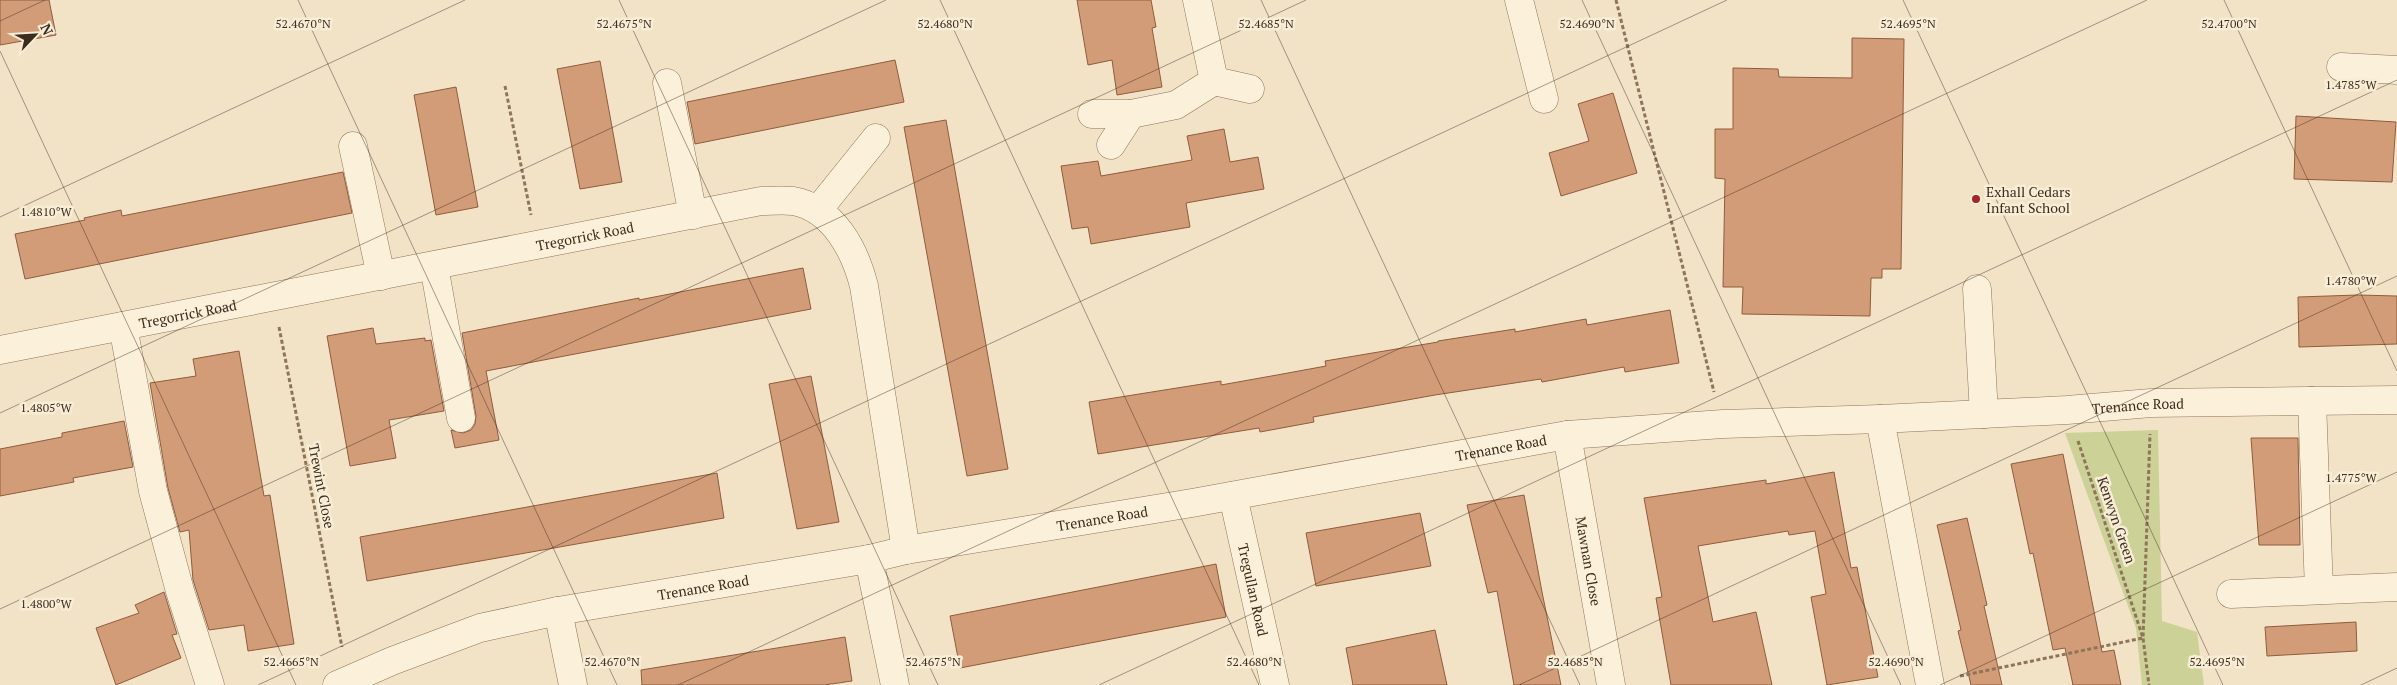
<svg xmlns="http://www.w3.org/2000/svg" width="2397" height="685" viewBox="0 0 2397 685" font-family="'PT Serif',serif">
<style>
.green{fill:#ccd198}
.building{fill:#d29c79;stroke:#905c3d}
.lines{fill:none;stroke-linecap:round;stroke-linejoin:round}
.minor-casing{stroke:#8f745a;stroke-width:29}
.path{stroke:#8f745a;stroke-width:3;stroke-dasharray:4 2.5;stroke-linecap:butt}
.minor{stroke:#fbf0da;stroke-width:28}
.ticks{fill:none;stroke:#3e2d1e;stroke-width:1;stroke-opacity:0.45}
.poi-dot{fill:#a32529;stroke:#f8edd6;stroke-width:2}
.labels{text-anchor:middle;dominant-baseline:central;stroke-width:5;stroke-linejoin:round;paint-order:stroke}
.poi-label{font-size:14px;fill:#3e2d1e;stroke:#f8edd6;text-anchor:start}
.street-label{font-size:14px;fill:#3e2d1e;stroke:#f8edd6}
.ticks-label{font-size:12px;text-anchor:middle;fill:#3e2d1e;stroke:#f8edd6;stroke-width:5;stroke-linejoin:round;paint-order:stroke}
</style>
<rect width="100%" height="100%" fill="#f2e3c6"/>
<!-- green -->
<path class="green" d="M2158,430l4,191 35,11 7,53h-62l-6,-57 -71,-195z"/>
<!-- building -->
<path class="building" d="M0,0h49l7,35 -56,10z
M1077,0h74l5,27 -4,1 10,59 -45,8 -5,-35 -24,5z
M1852,38l52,1 -3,230h-19v9h-11l-1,38 -128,-2 1,-27h-20l2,-108 -10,-1v-49h18v-61l45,1 1,8 73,1z
M895,60l9,42 -209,42 -8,-42z
M600,61l22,121 -42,7 -23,-120z
M456,87l22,120 -42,8 -22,-120z
M1613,93l24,80 -76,23 -12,-43 40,-12 -11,-37z
M2296,116l100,6 -4,60 -98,-3z
M946,120l62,349 -41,7 -63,-349z
M1224,129l6,33 28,-5 6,32 -78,14 4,24 -99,17 -3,-17 -16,2 -11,-63 37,-5 3,15 91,-16 -5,-24z
M343,172l9,41 -327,66 -10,-45 70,-14 -1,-2 37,-8 1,6z
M803,268l8,41 -325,62 13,69 -44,8 -4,-18 12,3 8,-3 4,-6 1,-8 -14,-83 177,-35v2z
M2358,295l39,1v48l-98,3 -1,-50z
M1670,310l9,53 -54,9 -1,-5 -82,15 -1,-3 -106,16 -122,22 1,5 -54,10 -1,-4 -161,26 -9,-52 132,-21v4l56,-10 49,-9 -1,-5 113,-19v-1l77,-12v3l71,-13 1,6z
M373,328l3,16 49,-6v3l6,-1 13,71 -55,9 7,38 -46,8 -23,-130z
M239,351l25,145 6,-1 24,149 -46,7 -4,-26 -35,5 -16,-50 -4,-50 -9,2 -12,-44 -18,-105 46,-7 -3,-17z
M811,376l28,146 -42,7 -28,-145z
M124,421l9,46 -60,11 1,4 -74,14v-47l62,-12v-4z
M2251,438h47l2,107h-41z
M2063,454l39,198 12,-2 7,35h-48l-8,-37 -12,2 -20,-97 -3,1 -19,-90z
M1834,472l17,96 6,-1 21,110 -51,8 -16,-88 15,-3 -11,-63 -26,4 -1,-4 -90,15 15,76 43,-10 16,73h-101l-15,-87 6,-1 -18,-99 122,-18v4z
M717,473l7,45 -357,63 -7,-44z
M1524,495l18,97 19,93h-47l-17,-94 -9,2 -21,-88z
M1420,513l11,53 -115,20 -10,-53z
M1967,518l20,87 -3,1 18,79h-31l-13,-54 3,-1 -24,-105z
M1216,564l10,53 -266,51 -10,-52z
M164,592l13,42 -5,1 9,23 -65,27 -20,-57 43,-15 -4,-8z
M2356,622l1,29 -90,5 -2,-29z
M1435,630l12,55h-94l-7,-37z
M845,637l7,44 -28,4h-182l-1,-15z"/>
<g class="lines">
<!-- minor casing -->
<g class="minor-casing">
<g id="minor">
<path d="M1197,0l17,81"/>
<path d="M1519,0l25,99"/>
<path d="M2341,67l56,3"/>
<path d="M667,83l26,132"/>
<path d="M1092,114h39l45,-9 38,-24 36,8"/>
<path d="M1111,145l20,-31"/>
<path d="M353,146l28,130"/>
<path d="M818,210l58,-72"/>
<path d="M434,266l27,152"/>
<path d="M1977,289l7,125"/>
<path d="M123,326l30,165 27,100 30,94"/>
<path id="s1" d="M0,350l761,-149c10,0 22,-1 32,0 40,7 62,49 71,85l42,264"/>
<path d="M2312,401l7,189"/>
<path d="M1880,419l50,266"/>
<path id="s2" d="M1567,435l44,250"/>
<path id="s3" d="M1233,496l42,189"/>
<path d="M869,559l26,126"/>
<path d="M2231,594l166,-7"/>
<path d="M558,611l15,74"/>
<path id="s4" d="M337,685l55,-24 88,-33 78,-17 311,-52 37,-9 286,-47 375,-68 156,-11 157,-5 187,-9 84,-7 246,-3"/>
</g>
</g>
<!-- path -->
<path class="path" d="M1616,0l98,392
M505,86l26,129
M279,327l63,320
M2078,441l65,197 6,47
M1960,676l183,-38 7,-204"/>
<!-- minor -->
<use href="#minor" class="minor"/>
</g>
<!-- ticks -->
<path class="ticks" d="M298,0l319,685M619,0l319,685M940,0l319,685M1261,0l319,685M1582,0l319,685M1903,0l320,685M2224,0l173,371M0,21l45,-21M0,51l296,634M0,217l465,-217M0,413l886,-413M0,609l1306,-609M258,685l1469,-685M678,685l1469,-685M1099,685l1298,-605M1519,685l878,-409M1940,685l457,-213M2361,685l36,-17"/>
<!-- markers -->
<circle class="poi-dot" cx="1976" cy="199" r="5"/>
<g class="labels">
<!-- poi labels -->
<g class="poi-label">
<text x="1986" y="191">Exhall Cedars<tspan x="1986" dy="16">Infant School</tspan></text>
</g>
<!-- street labels -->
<g class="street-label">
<text stroke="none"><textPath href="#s1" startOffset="596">Tregorrick Road</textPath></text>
<text stroke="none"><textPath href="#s1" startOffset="191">Tregorrick Road</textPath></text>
<text stroke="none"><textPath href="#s4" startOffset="1830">Trenance Road</textPath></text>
<text stroke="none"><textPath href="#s4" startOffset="1191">Trenance Road</textPath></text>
<text transform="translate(322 486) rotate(79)">Trewint Close</text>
<text stroke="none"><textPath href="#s4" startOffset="786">Trenance Road</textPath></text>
<text transform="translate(2117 520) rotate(71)">Kenwyn Green</text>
<text stroke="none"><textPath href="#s2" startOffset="128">Mawnan Close</textPath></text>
<text stroke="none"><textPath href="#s4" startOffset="381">Trenance Road</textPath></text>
<text stroke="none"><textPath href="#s3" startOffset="96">Tregullan Road</textPath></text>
</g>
</g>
<g class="ticks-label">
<text x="303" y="28">52.4670°N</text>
<text x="624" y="28">52.4675°N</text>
<text x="945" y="28">52.4680°N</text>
<text x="1266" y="28">52.4685°N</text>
<text x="1587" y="28">52.4690°N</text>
<text x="1908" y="28">52.4695°N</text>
<text x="2229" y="28">52.4700°N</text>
<text x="2351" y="89">1.4785°W</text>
<text x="46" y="216">1.4810°W</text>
<text x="2351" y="285">1.4780°W</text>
<text x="46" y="412">1.4805°W</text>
<text x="2351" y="482">1.4775°W</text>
<text x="46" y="608">1.4800°W</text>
<text x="291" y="666">52.4665°N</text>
<text x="612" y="666">52.4670°N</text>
<text x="933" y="666">52.4675°N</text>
<text x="1254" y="666">52.4680°N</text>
<text x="1575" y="666">52.4685°N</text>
<text x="1896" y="666">52.4690°N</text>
<text x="2217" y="666">52.4695°N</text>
</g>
<!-- north arrow -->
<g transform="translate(35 35) rotate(65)" stroke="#f8edd6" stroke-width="4" paint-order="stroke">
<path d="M0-4L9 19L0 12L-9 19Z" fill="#3e2d1e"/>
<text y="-8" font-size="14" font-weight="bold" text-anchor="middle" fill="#3e2d1e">N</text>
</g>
</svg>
